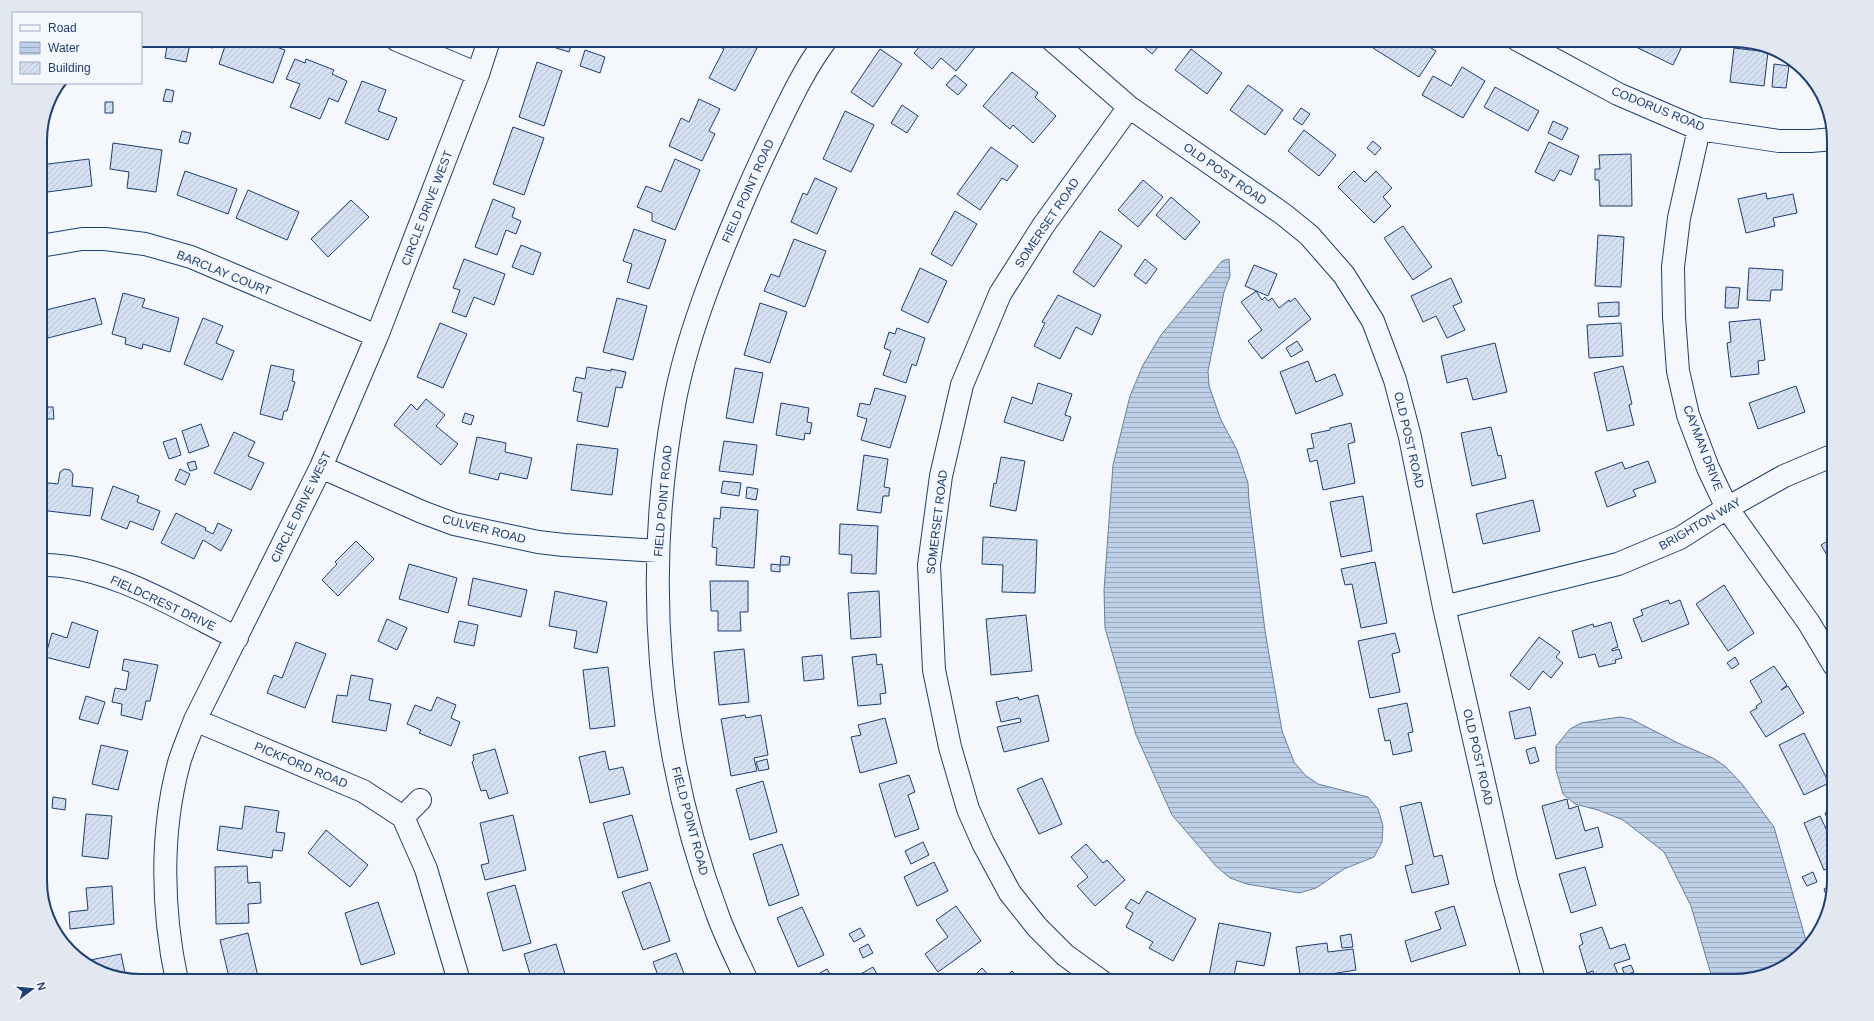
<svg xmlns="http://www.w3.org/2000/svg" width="1874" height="1021" viewBox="0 0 1874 1021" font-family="Helvetica,sans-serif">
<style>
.water{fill:url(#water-rules);stroke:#687fa3}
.building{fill:url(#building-hatch);stroke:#1d3f73}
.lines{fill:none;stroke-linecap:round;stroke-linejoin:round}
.minor-casing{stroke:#1d3f73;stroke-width:24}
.minor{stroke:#f4f7fb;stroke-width:22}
.labels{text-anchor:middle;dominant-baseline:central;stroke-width:3;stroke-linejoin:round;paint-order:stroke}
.street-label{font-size:12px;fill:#1d3f73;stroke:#f4f7fb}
.rim{fill:none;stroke:#1d3f73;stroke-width:2}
</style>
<defs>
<pattern id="water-rules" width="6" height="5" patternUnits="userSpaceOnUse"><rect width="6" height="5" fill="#bed0e5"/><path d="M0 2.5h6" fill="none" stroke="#9aaabe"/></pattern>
<pattern id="building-hatch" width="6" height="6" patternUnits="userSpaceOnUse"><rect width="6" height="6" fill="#d5e0f0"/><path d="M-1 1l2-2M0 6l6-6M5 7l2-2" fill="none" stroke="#b6c1d1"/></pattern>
</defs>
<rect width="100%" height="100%" fill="#f4f7fb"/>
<!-- water -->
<path class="water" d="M1229,259l1,17 -6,16 -16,79 1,15 12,34 16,30 11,33 1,18 16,130 17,100 12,31 11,13 13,9 50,13 10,12 5,17 -1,16 -8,15 -30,12 -28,19 -17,5 -52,-9 -17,-6 -14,-12 -44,-51 -36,-80 -31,-107 -1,-38 9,-125 17,-69 13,-31 18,-30 61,-74z
M1620,717l11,2 47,24 35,15 12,8 17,18 32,43 33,117 -18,20 -54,17h-22l-22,-75 -27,-54 -41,-32 -25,-10 -23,-6 -12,-10 -7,-24v-24l14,-17 11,-6z"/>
<!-- building -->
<path class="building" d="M168,40h47l-2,8 -23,-4 -4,18 -21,-4z
M227,40h23l14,5 1,-2 20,7 -12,33 -54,-19z
M552,40h21l-4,12 -19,-6z
M717,40h26l14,8 -22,43 -26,-13 15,-29 -9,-5z
M919,40h52l6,5 -21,26 -15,-13 -9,11 -18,-16 9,-10z
M1136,40h28l-12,14z
M1378,40h40l18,11 -17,26 -46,-29z
M1626,40h59l-12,25 -37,-18v-2z
M1734,48l34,4 -4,34 -34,-4z
M880,49l22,15 -29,43 -22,-15z
M1191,49l31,24 -15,21 -32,-24z
M585,50l20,7 -5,16 -20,-7z
M295,59l10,4 1,-4 28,11 -2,4 15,7 -9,21 -9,-4 -9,21 -30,-12 10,-23 -14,-5z
M537,62l25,9 -18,55 -25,-9z
M1774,64l15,2 -3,22 -14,-1z
M1462,67l23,14 -22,37 -41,-23 11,-19 18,10z
M1012,72l26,21 -3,4 1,1 20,18 -23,27 -20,-18 -3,4 -27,-23z
M955,75l12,10 -9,10 -12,-10z
M362,81l24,9 -8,21 19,7 -9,22 -43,-17z
M1248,85l35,25 -18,25 -35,-25z
M1495,87l44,24 -11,20 -44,-24z
M166,89l8,2 -2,11 -9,-1z
M699,99l21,10 -11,22 6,3 -13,27 -33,-15 12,-28 8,4z
M105,102h8v11h-8z
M902,105l16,11 -11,17 -16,-10z
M1301,108l9,6 -8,11 -9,-6z
M845,111l29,14 -23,47 -28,-13z
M1553,121l15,7 -6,12 -14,-7z
M513,127l31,11 -20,57 -31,-11z
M1304,130l32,25 -17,21 -31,-25z
M182,131l9,2 -3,11 -9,-2z
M1373,141l8,7 -6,7 -8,-7z
M1549,142l30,14 -8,19 -11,-5 -6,11 -19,-9z
M113,143l49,7 -6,42 -29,-4 2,-16 -19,-3z
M991,147l27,19 -11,15 -5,-3 -22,32 -23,-16z
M1631,154l1,52h-32l-1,-26h-4v-11h5l-1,-14z
M89,159l3,27 -52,7v-28z
M675,159l25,11 -25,60 -23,-9v-8l-15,-6 9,-21 15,6z
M185,171l52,18 -9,25 -51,-19z
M1354,171l11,11 11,-11 16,17 -9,9 8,9 -17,17 -36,-36z
M815,178l22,10 -20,46 -26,-12 12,-29 4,2z
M1143,180l20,17 -25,30 -20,-17z
M248,190l51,22 -12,28 -51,-22z
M1766,193l1,6 26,-5 4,19 -24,5 2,8 -29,7 -8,-34z
M1834,194v32l-7,-30z
M1171,197l29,25 -15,18 -29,-25z
M493,199l22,9 -3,9 9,4 -5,13 -10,-4 -9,25 -22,-8z
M351,200l18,17 -41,40 -17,-18z
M955,211l22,13 -25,42 -21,-12z
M1403,226l29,41 -19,13 -29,-42z
M634,229l32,11 -17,49 -22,-7 5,-18 -9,-3z
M1100,231l22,15 -28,41 -21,-15z
M1598,235l26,2 -3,50 -26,-1z
M794,239l32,12 -21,56 -41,-16 7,-17 8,3z
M521,245l20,8 -8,22 -21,-8z
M464,259l41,15 -11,31 -20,-8 -8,20 -14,-5 8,-22 -7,-2z
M1145,259l12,10 -11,15 -12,-9z
M1254,265l23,9 -9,22 -23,-10z
M920,268l27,13 -19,42 -27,-13z
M1749,268l34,2 -1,20h-11l-1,11 -23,-1z
M1451,278l11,24 -9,4 12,24 -18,8 -11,-22 -13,6 -12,-26z
M1726,287l14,1 -2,20h-13z
M1256,291l6,9 3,-3 3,4 4,-3 7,10 10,-8 1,2 5,-4 16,21 -49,40 -14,-18 14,-11 -21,-28z
M123,293l22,6 -3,8 37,11 -9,34 -27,-8 -1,5 -17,-5 1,-6 -14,-4z
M1058,295l43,20 -9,20 -16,-8 -16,32 -26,-13 11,-23 -3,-1z
M95,298l7,26 -54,14 -6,-27z
M617,298l30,8 -14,54 -30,-8z
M1619,302v14l-20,1 -1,-14z
M760,303l27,9 -17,51 -26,-8z
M203,318l20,8 -7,17 18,8 -12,29 -38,-16z
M1760,319l5,41 -7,1 1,13 -28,3 -4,-34 4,-1 -2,-20z
M440,323l27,11 -24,54 -26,-11z
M1621,323l2,33 -34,2 -2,-33z
M897,328l28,10 -9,28 -4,-2 -6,19 -23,-8 8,-24 -7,-3 5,-16 6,2z
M1297,341l6,9 -12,7 -5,-9z
M1495,343l12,49 -34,8 -6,-22 -20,5 -6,-27z
M1308,361l8,21 19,-8 8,21 -47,19 -16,-42z
M271,365l23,5 -2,11 3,1 -8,29h-3l-2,9 -22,-6z
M1623,366l9,38 -3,1 5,20 -27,6 -13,-58z
M587,367l24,4v-2l15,3 -4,16 -6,-1 -8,40 -31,-6 5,-28 -9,-2 3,-14 9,2z
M735,368l28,5 -10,50 -27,-5z
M1038,383l34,11 -7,21 6,2 -8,24 -59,-19 8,-25 20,7z
M1796,386l9,26 -47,17 -9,-26z
M875,388l31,8 -16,52 -29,-8 6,-21 -10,-3 3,-13 10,2z
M1834,388v9l-3,1 -2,-8z
M426,399l19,16 -9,11 22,18 -17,21 -47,-40 17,-21 6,6z
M781,403l28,5 -2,14 5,1 -2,11 -5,-1 -1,7 -28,-5z
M45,407h8l1,12h-8z
M465,413l9,3 -3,9 -9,-3z
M1351,423l4,19 -7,2 7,39 -32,7 -6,-30 -7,2 -3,-13 7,-1 -3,-14 19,-4v-2z
M201,424l8,22 -20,7 -7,-22z
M1491,427l7,29 3,-1 5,23 -34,8 -11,-53z
M234,432l21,10 -7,14 16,7 -13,27 -37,-17z
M477,437l29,6 -1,9 27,6 -5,21 -27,-6 -2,7 -29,-7z
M176,438l5,17 -12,4 -6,-17z
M724,441l33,4 -4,30 -34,-4z
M577,444l41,5 -6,46 -41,-5z
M864,455l24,4 -4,28 6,1 -1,4v4h-6l-2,17 -24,-3z
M1001,457l24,4 -9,50 -26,-5 4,-23 2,1z
M195,461l2,8 -7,2 -3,-8z
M1648,461l8,21 -23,8 3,6 -29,11 -12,-35 27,-10 3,7z
M64,469l6,1 3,4 -1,12 21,2 -3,28 -50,-6v-28l18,2 2,-12z
M180,469l10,5 -5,11 -10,-5z
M723,481l18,2 -2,13 -18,-3z
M113,486l26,10 -2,6 23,9 -7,19 -23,-9 -3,8 -26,-10z
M747,487l11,2 -2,11 -10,-2z
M1363,496l9,55 -31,6 -11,-55z
M1533,500l7,31 -57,13 -7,-30z
M721,507l37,3 -4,58 -38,-3 1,-17 -5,-1 2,-29 6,1z
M176,513l30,15 -1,2 8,4 5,-11 14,7 -11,21 -18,-11 -9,19 -33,-16z
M840,524l38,2 -2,48 -25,-1 1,-18 -13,-1z
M983,537l54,3 -2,53 -33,-1 1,-27 -21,-1z
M1834,537v30l-13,-22z
M356,541l18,18 -36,37 -16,-16 15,-16 -2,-2z
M781,556l9,1 -1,8h-9z
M1375,562l12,61 -26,5 -9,-44 -7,1 -4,-16z
M409,564l48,14 -9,35 -49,-14z
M771,564l9,1v7l-9,-1z
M473,578l54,12 -6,27 -53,-12z
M710,581h38v31h-8l1,19h-23v-20h-7z
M1724,585l30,48 -26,18 -32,-47z
M555,591l52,11 -10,51 -23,-5 3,-17 -28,-5z
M879,591l2,46 -30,2 -3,-46z
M1668,600l2,4 10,-4 9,24 -47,18 -9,-23 10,-4 -2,-5z
M1026,615l6,56 -41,4 -5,-56z
M387,619l20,9 -10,22 -19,-9z
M459,621l19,4 -4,21 -20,-4z
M72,622l26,9 -9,37 -44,-11 7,-24 15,5z
M1611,622l7,25 -6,2v2l7,-2 3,9 -7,2 1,3 -17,4 -4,-13 -16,4 -7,-27 21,-7 1,3z
M1395,633l5,19 -8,2 8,38 -30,6 -12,-57z
M1539,637l21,15 -4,5 7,6 -12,15 -8,-7 -14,19 -19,-15z
M296,642l30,12 -21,54 -38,-15 7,-18 8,3z
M744,649l5,53 -30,3 -5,-53z
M876,654l1,11 5,-1 4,29 -6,1 1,10 -23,2 -6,-49z
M822,655l2,24 -20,2 -2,-24z
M1735,657l4,7 -7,5 -5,-6z
M124,659l34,6 -8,36h-4l-4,19 -21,-5 1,-11 -10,-2 3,-14 11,2 3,-18 -7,-2z
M1774,666l13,19 -6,5 7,-4 16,27 -38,24 -16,-25 7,-4 -1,-2 6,-4 -12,-21z
M608,667l7,59 -25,3 -7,-59z
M351,675l22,4 -4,21 22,4 -5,27 -54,-9 5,-27 10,1z
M1038,695l11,46 -45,11 -7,-25 24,-5 -1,-4 -19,4 -5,-20 22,-5 1,3z
M86,696l19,6 -7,22 -19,-5z
M437,697l19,8 -5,13 9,4 -9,24 -32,-13 2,-3 -14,-6 8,-19 16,6z
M1407,703l6,29 -5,1 4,18 -19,4 -3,-15 -5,1 -7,-32z
M1530,707l6,28 -21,4 -6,-27z
M745,715l1,3 15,-3 7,40 -14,3 3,13 -26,5 -10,-57z
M885,718l12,45 -37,10 -9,-36 10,-2 -3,-10z
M1804,733l25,50 -25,12 -25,-50z
M101,745l27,6 -10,39 -26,-6z
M1535,747l4,14 -9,3 -4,-14z
M495,749l13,44 -19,6 -3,-9 -5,1 -9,-29 2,-2 -1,-5z
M605,751l4,19 14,-3 7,27 -40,9 -11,-46z
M767,759l2,10 -10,2 -3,-9z
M909,775l6,17 -7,3 11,34 -24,8 -16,-53z
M1042,778l20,46 -23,10 -22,-45z
M763,781l14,51 -27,8 -14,-51z
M53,797l13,2 -1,11 -13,-2z
M1567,799l2,10 9,-3 7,25 13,-4 5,20 -47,12 -14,-53z
M1421,802l13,55 8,-2 7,29 -37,9 -7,-27 8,-2 -13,-57z
M245,806l34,5 -3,21 9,1 -3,18 -9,-1 -1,8 -55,-8 3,-24 22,3z
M1834,809v26l-9,-22z
M86,814l26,2 -4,43 -26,-3z
M513,815l13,55 -41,10 -4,-15 8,-2 -9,-40z
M632,815l16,55 -30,8 -15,-55z
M1820,816l10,21 4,-2v31l-10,4 -20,-47z
M326,830l42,35 -18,22 -42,-34z
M923,842l6,13 -18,9 -6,-13z
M782,844l17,51 -30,11 -16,-52z
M1086,844l17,19 4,-3 18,20 -30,26 -18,-20 11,-9 -17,-20z
M934,862l14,29 -31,15 -13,-29z
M247,866l1,17 12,-1 1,21 -13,1 1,19 -33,1 -1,-57z
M1585,867l11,38 -25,8 -12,-39z
M1813,872l4,10 -10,4 -5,-9z
M650,882l20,59 -27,9 -21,-58z
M1833,884l-4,20 -5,-15z
M515,885l16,58 -28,8 -16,-58z
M112,886l2,38 -44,5 -1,-17 19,-2 -2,-22z
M1147,891l49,28 -23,42 -24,-13 4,-6 -27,-15 7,-14 -8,-5 6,-9 8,5z
M378,902l17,52 -34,11 -16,-52z
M956,906l25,35 -43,31 -13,-18 23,-17 -12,-17z
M1454,906l12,39 -55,17 -6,-21 36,-12 -6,-17z
M802,907l22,48 -26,12 -21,-49z
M1219,923l52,10 -7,33 -27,-5 -4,19 -24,-4z
M1602,927l8,22 15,-5 5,15 -16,5 6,16 -3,1h-21l-3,-10 -6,2 -8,-27 4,-2 -3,-10z
M860,928l5,8 -11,6 -5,-8z
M248,933l11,48h-29l-10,-41z
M1351,934l2,13 -11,1 -2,-12z
M1327,943l1,9 25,-3 3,21 -25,4 1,7h-31l-5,-34z
M556,944l11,37h-35l-8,-27z
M868,944l5,9 -10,5 -4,-9z
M676,953l11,28h-27l-7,-19z
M121,954l5,24 -31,-7 -10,-10z
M1631,965l3,7 -9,3 -3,-7z
M873,967l8,14h-18l-4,-6z
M982,968l12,13h-25z
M827,969l7,12h-28z
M1012,971l10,10h-20l1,-2z
M330,974l2,5 -11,2 -1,-4z
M401,974l2,7h-23z"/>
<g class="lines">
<!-- minor casing -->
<g class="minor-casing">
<path id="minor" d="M397,40l81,34
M1052,40l77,67 154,107 26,21 35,40 29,46 22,59 15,57 34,170 62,273 28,101
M1518,40l100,54 81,35 80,12h32l23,-2
M1699,129l-20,89 -6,49 1,50 4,54 10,44 20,53 19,40 82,115 25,42
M40,246l42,-7h23l40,5 46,13 186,79
M321,467l101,45 32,12 84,18 26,3 94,6
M40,565c66,-2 139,44 197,73
M1444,607l174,-43 62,-26 47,-30 57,-32 50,-21
M195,720l168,71 40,26 23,52 33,112
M403,817l17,-17
M177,981c-15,-70 -17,-148 2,-218 4,-14 11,-29 16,-43l126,-253 56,-131 101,-262 11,-34
M747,981c-10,-22 -22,-45 -30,-68 -61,-162 -74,-338 -43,-508 12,-66 40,-136 66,-197 11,-26 23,-52 35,-77 15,-31 30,-63 51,-91
M1101,981l-36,-26 -28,-28 -27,-34 -27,-50 -15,-34 -18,-62 -16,-77 -5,-105 12,-89 21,-91 38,-91 43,-68 86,-119"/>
</g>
<!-- minor -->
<use href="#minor" class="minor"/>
</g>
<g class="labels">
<!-- street labels -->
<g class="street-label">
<text transform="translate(1658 109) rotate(22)">CODORUS ROAD</text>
<text transform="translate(1225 174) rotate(35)">OLD POST ROAD</text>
<text transform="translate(748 191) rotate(-66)">FIELD POINT ROAD</text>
<text transform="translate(427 208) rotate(-69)">CIRCLE DRIVE WEST</text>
<text transform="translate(1047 223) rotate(-56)">SOMERSET ROAD</text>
<text transform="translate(224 273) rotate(22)">BARCLAY COURT</text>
<text transform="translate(1409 440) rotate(77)">OLD POST ROAD</text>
<text transform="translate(1703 448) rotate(69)">CAYMAN DRIVE</text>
<text transform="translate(663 501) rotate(-85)">FIELD POINT ROAD</text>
<text transform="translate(301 507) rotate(-64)">CIRCLE DRIVE WEST</text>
<text transform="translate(937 522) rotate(-83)">SOMERSET ROAD</text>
<text transform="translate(1700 524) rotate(-30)">BRIGHTON WAY</text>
<text transform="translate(484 529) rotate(14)">CULVER ROAD</text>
<text transform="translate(163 603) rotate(25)">FIELDCREST DRIVE</text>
<text transform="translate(1478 757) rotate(77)">OLD POST ROAD</text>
<text transform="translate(301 765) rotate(23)">PICKFORD ROAD</text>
<text transform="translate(690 821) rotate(75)">FIELD POINT ROAD</text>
</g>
</g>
<!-- crop -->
<path d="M0 0H1874V1021H0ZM140 47H1734A93 93 0 0 1 1827 140V881A93 93 0 0 1 1734 974H140A93 93 0 0 1 47 881V140A93 93 0 0 1 140 47Z" fill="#e3e8f0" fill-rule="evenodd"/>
<path class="rim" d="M140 47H1734A93 93 0 0 1 1827 140V881A93 93 0 0 1 1734 974H140A93 93 0 0 1 47 881V140A93 93 0 0 1 140 47Z"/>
<!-- legend -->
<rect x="12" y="12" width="130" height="72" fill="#f4f7fb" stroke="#9eadc5"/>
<rect x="20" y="25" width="20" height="6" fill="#f4f7fb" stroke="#9eadc5"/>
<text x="48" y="32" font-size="12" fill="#1d3f73">Road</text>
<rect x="20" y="42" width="20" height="12" fill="url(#water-rules)" stroke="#9eadc5"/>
<text x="48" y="52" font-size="12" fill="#1d3f73">Water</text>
<rect x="20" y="62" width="20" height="12" fill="url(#building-hatch)" stroke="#9eadc5"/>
<text x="48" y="72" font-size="12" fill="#1d3f73">Building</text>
<!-- north arrow -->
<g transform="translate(32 989) rotate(74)" stroke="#f4f7fb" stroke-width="3" paint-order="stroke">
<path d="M0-3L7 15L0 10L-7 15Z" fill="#1d3f73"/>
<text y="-6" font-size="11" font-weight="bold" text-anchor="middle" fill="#1d3f73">N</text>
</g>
</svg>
